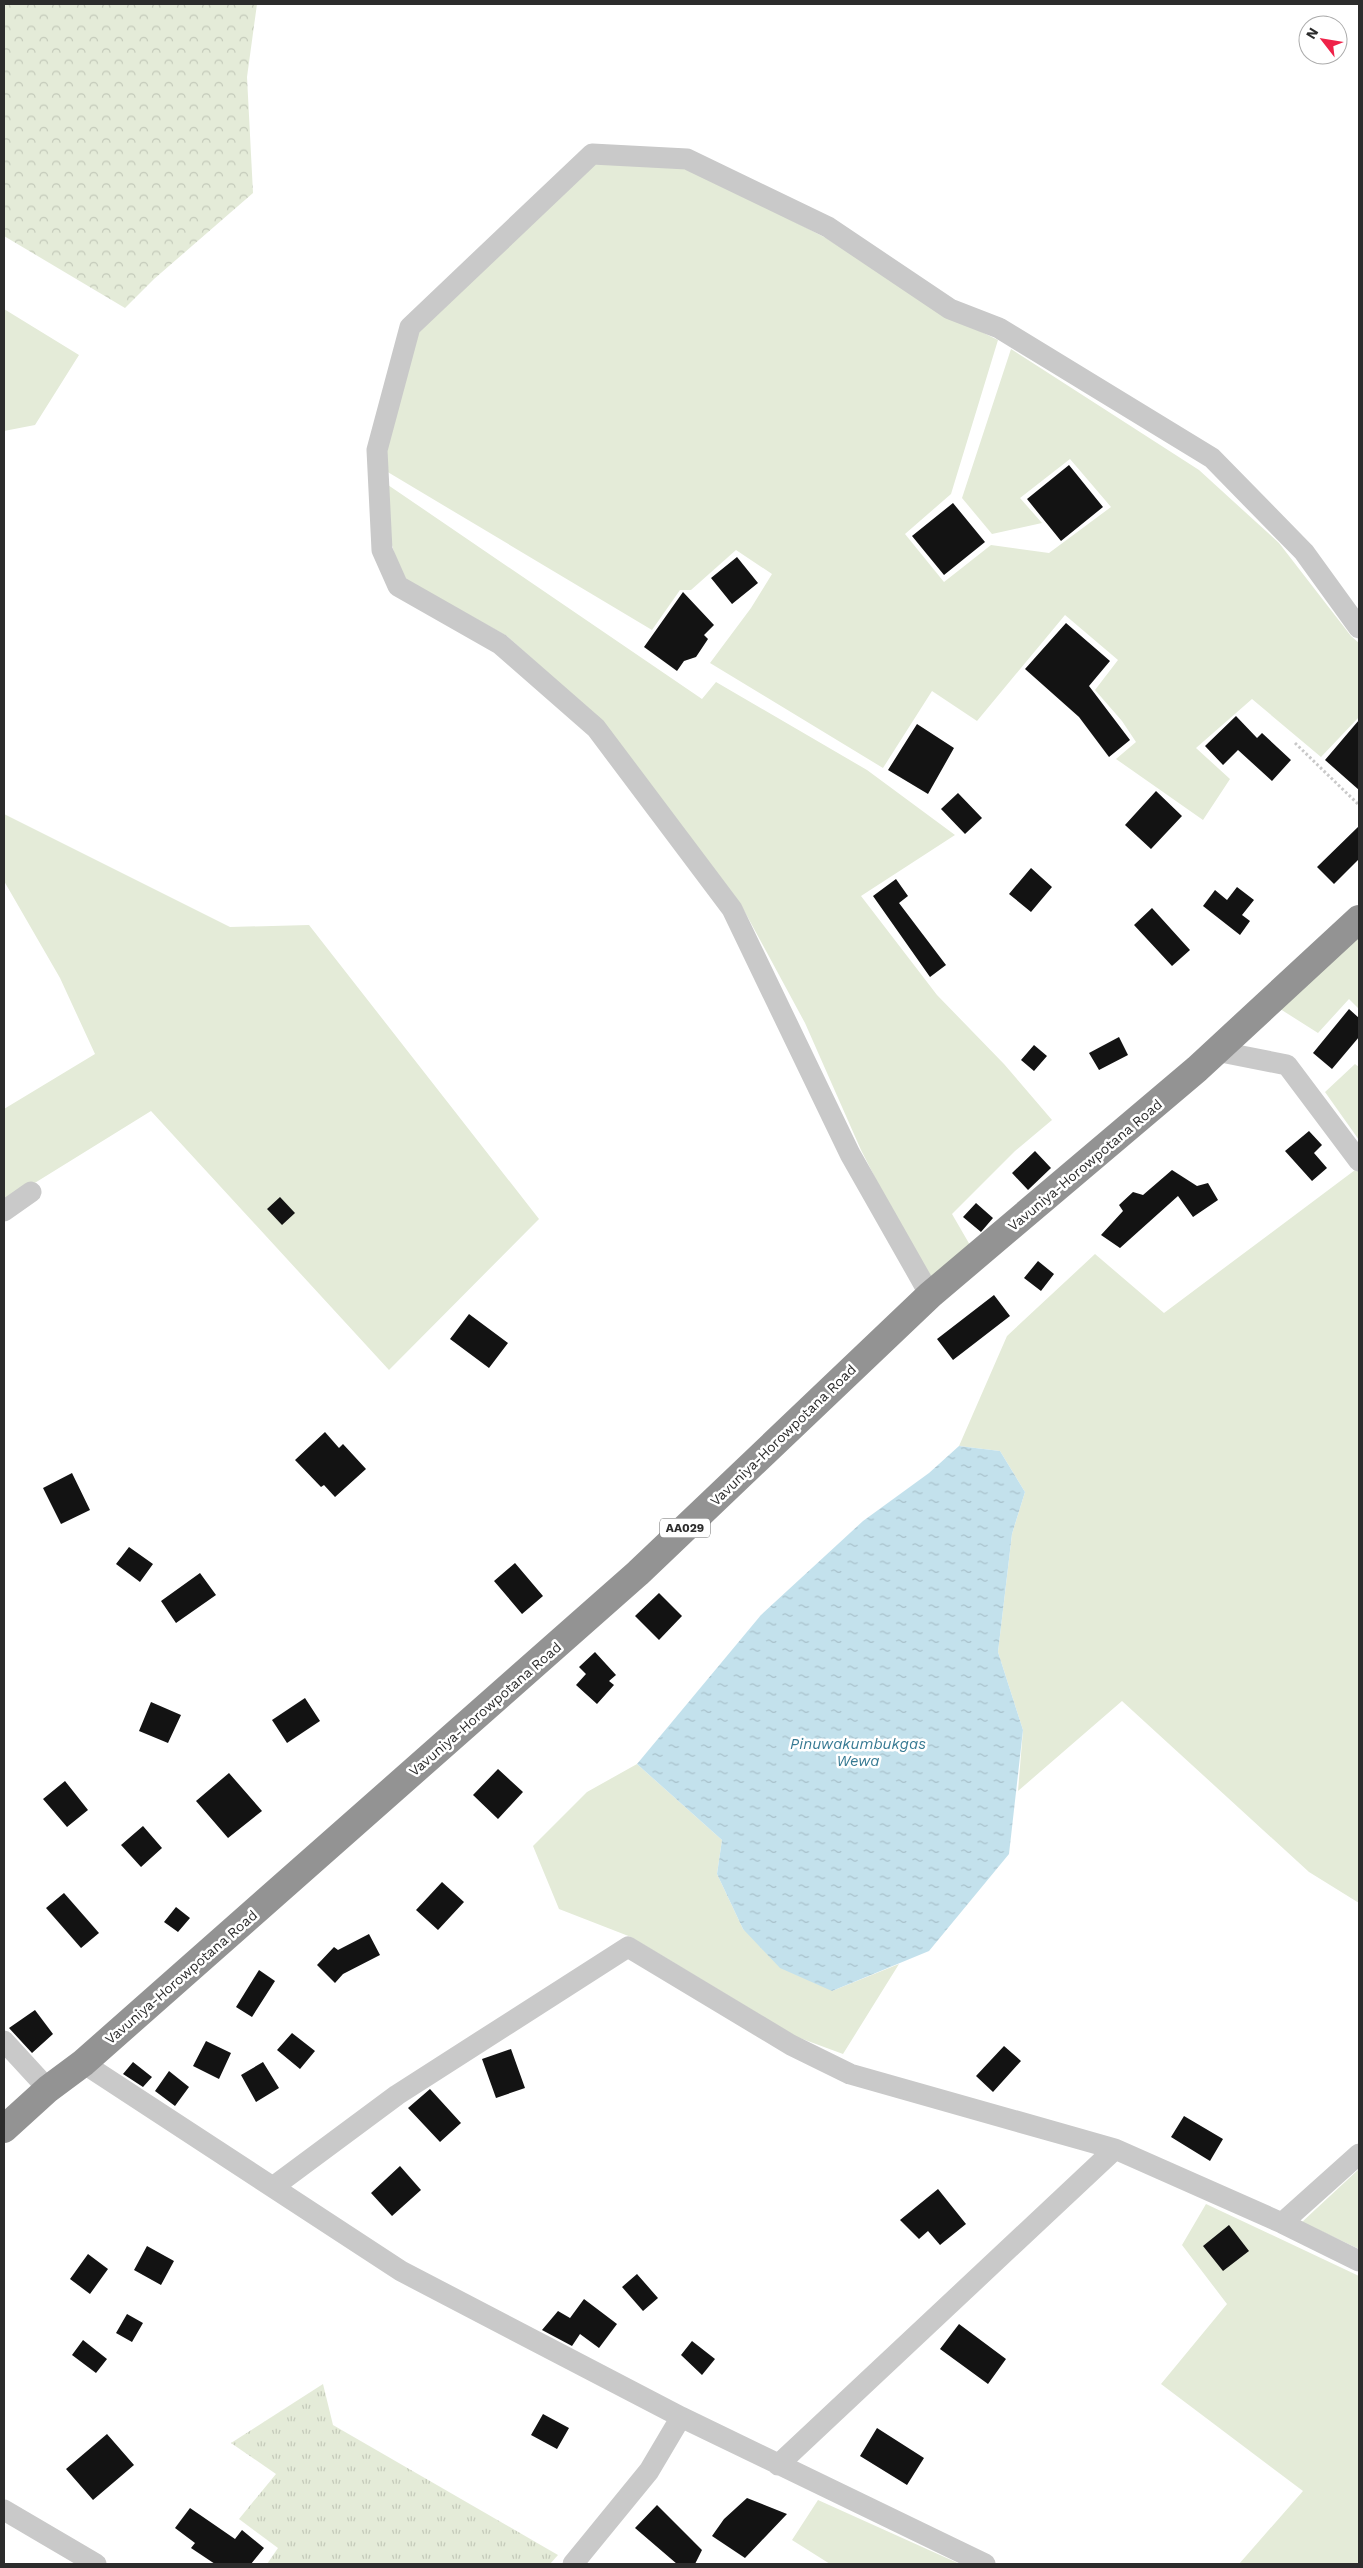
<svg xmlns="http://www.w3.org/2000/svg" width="1363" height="2568" viewBox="0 0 1363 2568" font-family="'Work Sans',sans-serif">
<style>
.green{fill:#e4ebd8}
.forest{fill:url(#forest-crowns)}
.park{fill:url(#park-tufts)}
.water{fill:url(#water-ripples)}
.building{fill:#131313}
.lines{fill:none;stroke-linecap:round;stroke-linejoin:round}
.path{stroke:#c9c9c9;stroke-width:3;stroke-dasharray:2.5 2.5;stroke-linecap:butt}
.minor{stroke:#c9c9c9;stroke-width:21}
.highway{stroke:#939393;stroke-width:28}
.labels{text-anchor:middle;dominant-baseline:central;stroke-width:5;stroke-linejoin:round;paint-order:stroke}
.shield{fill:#fff;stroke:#6b6b6b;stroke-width:1}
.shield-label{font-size:12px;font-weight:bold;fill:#2c2c2c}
.street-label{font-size:14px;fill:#2c2c2c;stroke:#fff}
.water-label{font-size:15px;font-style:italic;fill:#367992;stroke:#fff}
</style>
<defs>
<pattern id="forest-crowns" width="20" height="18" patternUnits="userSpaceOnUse" patternTransform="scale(1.25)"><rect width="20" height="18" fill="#e4ebd8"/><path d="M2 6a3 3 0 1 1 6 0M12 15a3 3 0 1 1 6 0" fill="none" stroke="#c4caba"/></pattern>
<pattern id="park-tufts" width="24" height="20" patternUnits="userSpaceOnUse" patternTransform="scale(1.25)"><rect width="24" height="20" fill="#e4ebd8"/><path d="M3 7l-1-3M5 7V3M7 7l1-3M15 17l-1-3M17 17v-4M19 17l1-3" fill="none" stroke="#c4caba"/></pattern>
<pattern id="water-ripples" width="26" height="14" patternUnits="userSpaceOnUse" patternTransform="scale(1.25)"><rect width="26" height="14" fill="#c3e1ec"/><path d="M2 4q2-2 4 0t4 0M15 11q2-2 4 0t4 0" fill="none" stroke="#a8c1cb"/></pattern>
</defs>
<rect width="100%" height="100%" fill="#fff"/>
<!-- green -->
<path class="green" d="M595,164l90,2 141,72 119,76 53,26 -47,154 -46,40 39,48 47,-37 58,8 62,-46 -41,-48 -50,39 22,25 -50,11 -30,-36 49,-149 188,121 80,73 72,93 8,7v74l-38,40 -69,-58 -56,49 34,31 -27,41 -87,-61 20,-17 -14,-21 -27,-31 23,-30 -53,-45 -88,106 -45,-30 -49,77 -173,-105 41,-55 21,-34 -36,-24 -45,40h-11l-28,40 -271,-162 33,-139z
M4,309l75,46 -44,70 -31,6z
M388,485l314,214 14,-17 151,88 88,65 -94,61 76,99 67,69 48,56 -37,31 -63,63 22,38 -44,33 -69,-135 -56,-127 -65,-120 -137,-181 -96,-86 -106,-59 -11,-39z
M4,814l226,113 79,-2 230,294 -150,151 -238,-259 -147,91v-93l91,-55 -35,-76 -56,-97z
M1359,937v72l-10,-10 -31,34 -41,-26z
M1355,1064l4,3v73l-34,-48z
M1359,1167v736l-50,-31 -187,-171 -104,90 5,-61 -25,-78 14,-118 13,-42 -25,-41 -41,-5 48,-110 88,-82 69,59z
M637,1764l85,76 -5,34 26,55 89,62 67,-27 -56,90 -46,-17 -166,-100 -72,-28 -26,-63 54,-54z
M1359,2169v80l-57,-27z
M1206,2204l153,72v288h-120l64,-73 -142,-107 66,-80 -45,-59z
M818,2500l142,64h-130l-38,-24z"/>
<!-- forest -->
<path class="forest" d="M4,4h253l-10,73 6,116 -99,86 -29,29 -121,-72z"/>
<!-- park -->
<path class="park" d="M323,2384l10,41 225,130 -8,9h-283l11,-16 -39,-29 37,-45 -45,-31z"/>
<!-- water -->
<path class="water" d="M959,1446l41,5 25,41 -13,42 -14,118 25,78 -14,124 -80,97 -97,40 -52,-23 -37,-39 -26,-55 5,-34 -85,-76 124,-149 102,-94 66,-48z"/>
<!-- building -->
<path class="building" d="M1069,465l34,42 -42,34 -34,-42z
M953,503l32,39 -41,33 -32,-39z
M737,557l21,26 -26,21 -21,-26z
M683,592l31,33 -10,10 4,4 -12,18 -12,4 -7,10 -33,-24z
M1066,623l44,38 -21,25 41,54 -21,17 -30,-40 -54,-48z
M1236,716l21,22 5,-5 29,27 -19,21 -34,-31 -15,15 -18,-19z
M1359,720v70l-34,-30z
M917,724l37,24 -26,46 -40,-24z
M1156,791l26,25 -31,33 -26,-24z
M958,793l24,25 -17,16 -24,-25z
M1359,826v33l-25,25 -17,-17z
M1031,868l21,19 -21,25 -22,-18z
M896,879l12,17 -9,7 47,62 -16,12 -57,-81z
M1237,887l17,13 -12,15 8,6 -10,14 -37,-29 12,-16 12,10z
M1152,908l38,42 -18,16 -38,-41z
M1349,1009l10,9v19l-27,32 -19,-16z
M1119,1037l9,18 -29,15 -10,-17z
M1034,1045l13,11 -13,15 -13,-11z
M1309,1131l13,14 -8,8 13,15 -15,13 -27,-30z
M1035,1151l16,17 -23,22 -16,-17z
M1172,1170l25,16 11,-3 10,17 -25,17 -15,-21 -58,52 -19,-13 22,-24 -4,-6 14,-13 10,3z
M280,1197l15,16 -13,12 -15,-16z
M976,1203l17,15 -12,14 -18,-15z
M1038,1261l16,13 -13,17 -17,-13z
M994,1295l16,21 -57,44 -16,-21z
M469,1314l39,29 -19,25 -39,-29z
M325,1432l14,16 4,-4 23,25 -31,28 -11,-12 -3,2 -26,-27z
M72,1473l18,37 -29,14 -18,-36z
M129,1547l24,17 -13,18 -24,-18z
M515,1563l28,33 -21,18 -28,-33z
M200,1573l16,22 -40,28 -15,-22z
M659,1593l23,23 -23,24 -24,-24z
M595,1652l21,23 -7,6 5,4 -17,19 -21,-19 10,-11 -7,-7z
M305,1698l15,23 -33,22 -15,-23z
M151,1702l30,13 -13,28 -29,-12z
M498,1769l25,23 -25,27 -25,-24z
M229,1773l33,38 -34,27 -32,-37z
M65,1781l23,29 -21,17 -24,-28z
M143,1826l19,22 -21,19 -20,-22z
M442,1882l22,20 -26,28 -22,-20z
M64,1893l35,40 -18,15 -35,-40z
M176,1907l14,11 -12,14 -14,-10z
M369,1934l11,21 -37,19 -8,9 -18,-18 17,-18 4,3z
M259,1970l16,11 -23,36 -16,-10z
M35,2010l18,24 -21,19 -23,-25z
M292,2033l23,18 -15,18 -23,-19z
M206,2041l25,12 -12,26 -26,-13z
M1004,2046l17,15 -28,31 -17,-16z
M511,2049l14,39 -29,10 -14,-39z
M133,2062l19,15 -9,10 -20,-13z
M263,2062l16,26 -23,14 -15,-27z
M169,2071l20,16 -14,19 -20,-15z
M430,2089l31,34 -21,19 -32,-34z
M1184,2116l39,23 -13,22 -39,-24z
M400,2166l21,24 -29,26 -21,-23z
M938,2189l28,35 -26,21 -12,-14 -9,8 -19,-19z
M1229,2225l20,26 -26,20 -20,-25z
M147,2246l27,15 -13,24 -27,-15z
M88,2254l20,15 -18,25 -20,-15z
M637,2274l21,24 -15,13 -21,-24z
M584,2299l33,25 -18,24 -19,-14 -8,12 -30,-16 16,-19 12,7z
M127,2314l16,9 -11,19 -16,-9z
M959,2324l47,35 -18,25 -48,-35z
M83,2340l24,19 -11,14 -24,-18z
M692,2341l23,18 -13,16 -21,-20z
M543,2414l26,14 -12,21 -26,-14z
M877,2428l47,30 -17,27 -47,-29z
M107,2434l27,31 -41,35 -27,-31z
M747,2498l40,16 -42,44 -33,-22 12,-17z
M657,2505l45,45 -7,14h-18l-42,-36z
M190,2508l45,31 7,-9 22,18 -13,16h-36l-24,-16 4,-5 -20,-15z"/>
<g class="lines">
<!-- path -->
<path class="path" d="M1295,743l64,62"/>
<!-- minor -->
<path class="minor" d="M1216,1051l71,14 72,96
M4,1211l27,-19
M930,1295l-80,-141 -118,-245 -136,-181 -96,-84 -102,-58 -16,-36 -5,-100 33,-123 182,-173 95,5 141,68 122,82 49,19 213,130 92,94 55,76
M4,2041l44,48
M83,2063l318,208 280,146 304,147
M273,2187l124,-92 231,-148 163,98 59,29 265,75 167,74 77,38
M1282,2223l77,-69
M778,2465l337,-316
M4,2510l92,54
M573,2564l76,-93 32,-54"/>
<!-- highway -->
<path class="highway" d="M4,2129l44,-40 35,-26 555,-490 292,-278 267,-226 162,-150"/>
</g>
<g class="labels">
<!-- shield labels -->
<rect class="shield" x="660" y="1518.5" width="50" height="19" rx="4"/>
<g class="shield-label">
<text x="685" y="1528">AA029</text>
</g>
<!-- street labels -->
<g class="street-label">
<text transform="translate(1085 1165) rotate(-40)">Vavuniya-Horowpotana Road</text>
<text transform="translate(783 1435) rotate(-44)">Vavuniya-Horowpotana Road</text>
<text transform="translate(485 1709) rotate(-41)">Vavuniya-Horowpotana Road</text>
<text transform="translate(181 1977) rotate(-41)">Vavuniya-Horowpotana Road</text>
</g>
<!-- water labels -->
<g class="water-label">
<text x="858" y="1744">Pinuwakumbukgas<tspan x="858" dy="17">Wewa</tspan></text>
</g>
</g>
<!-- border -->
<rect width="1363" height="2568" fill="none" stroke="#2c2c2c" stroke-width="10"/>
<!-- north arrow -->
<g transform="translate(1323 40) rotate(301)"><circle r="24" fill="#ffffff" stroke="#ababab"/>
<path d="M0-4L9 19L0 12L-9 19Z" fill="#ef2249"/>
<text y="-8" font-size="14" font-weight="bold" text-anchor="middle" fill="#2c2c2c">N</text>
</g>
</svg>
